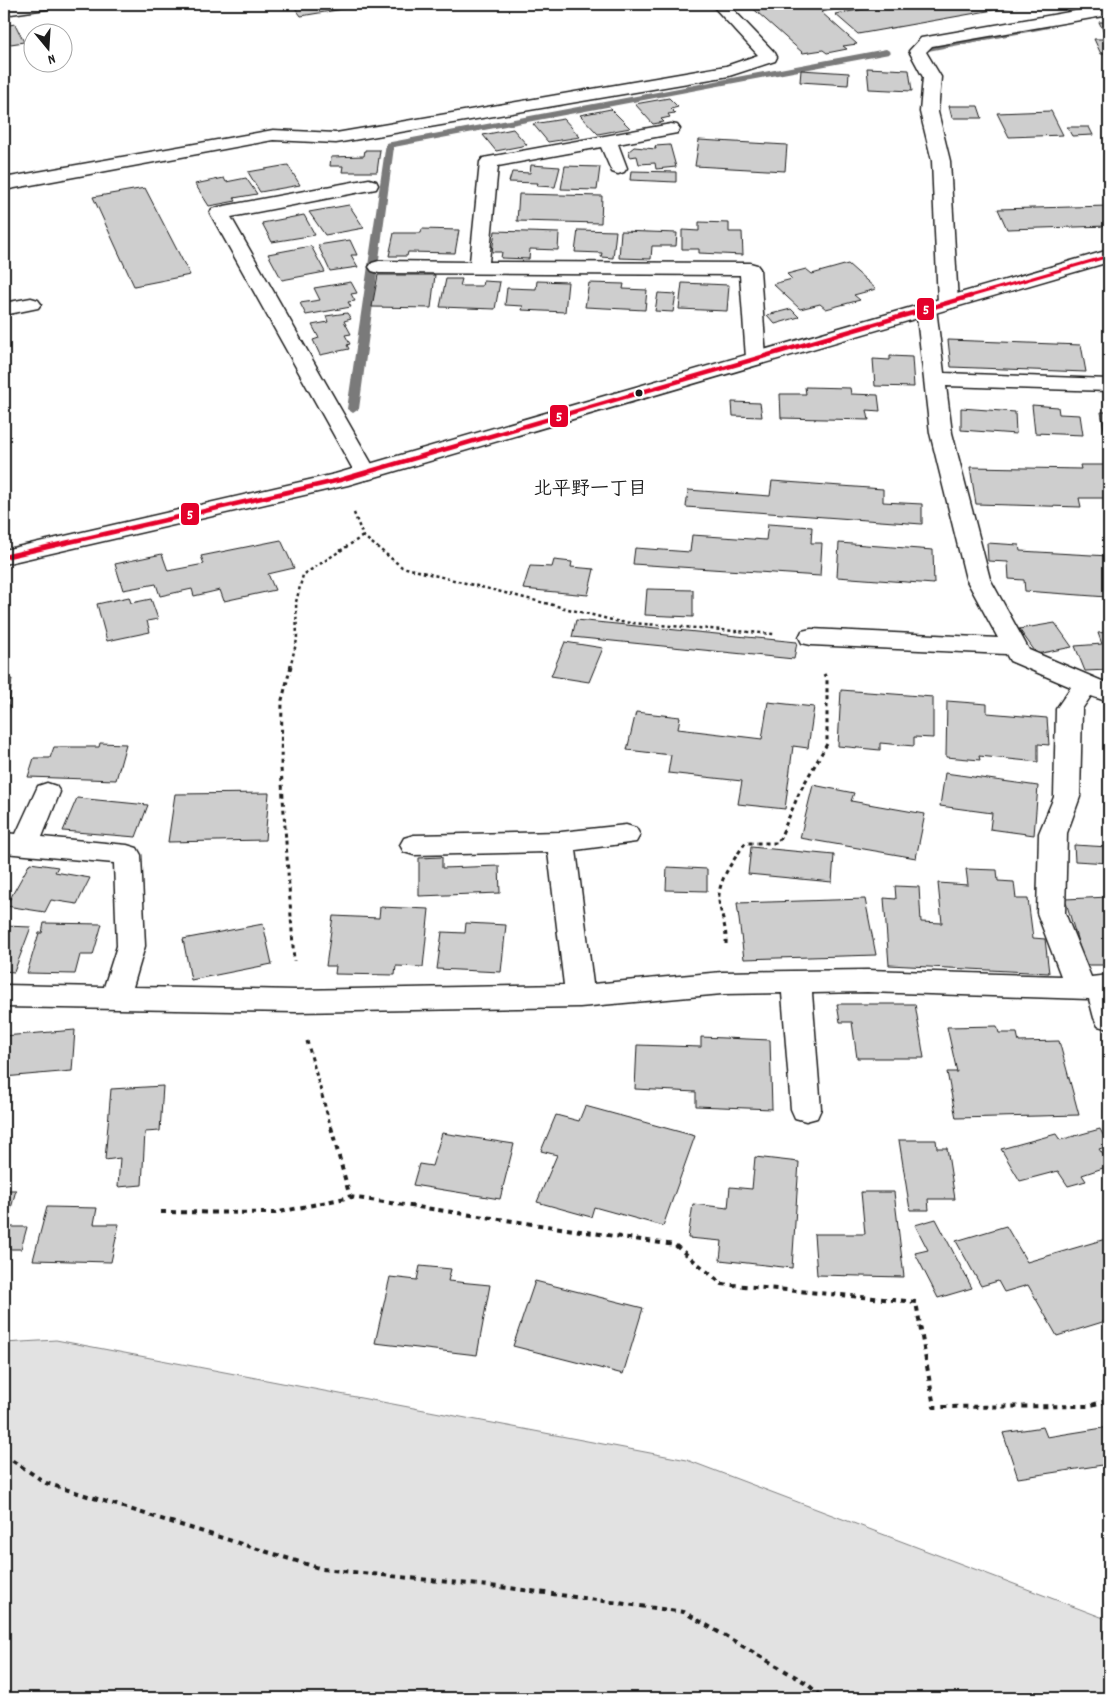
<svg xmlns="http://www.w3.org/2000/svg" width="1113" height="1702" viewBox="0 0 1113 1702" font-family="Dekko,'Klee One',sans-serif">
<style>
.green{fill:#e2e2e2;stroke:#7f7f7f}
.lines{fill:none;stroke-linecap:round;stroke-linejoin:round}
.stream{fill:#7a7a7a;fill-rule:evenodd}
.building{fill:#cecece;stroke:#1c1c1c}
.lane-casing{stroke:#1c1c1c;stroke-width:3}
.street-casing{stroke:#1c1c1c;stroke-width:3}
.secondary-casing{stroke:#1c1c1c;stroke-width:3}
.path-far2{stroke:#1c1c1c;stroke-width:2.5;stroke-dasharray:3 3;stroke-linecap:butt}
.path-far1{stroke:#1c1c1c;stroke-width:3;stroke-dasharray:4 4;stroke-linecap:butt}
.path{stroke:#1c1c1c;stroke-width:4;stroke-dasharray:5 5;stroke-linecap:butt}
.lane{fill:#fff;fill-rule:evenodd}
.street{fill:#fff;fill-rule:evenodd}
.secondary{fill:#fff;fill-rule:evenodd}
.bus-1-far1-casing{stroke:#fff;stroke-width:5.5}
.bus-1-casing{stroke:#fff;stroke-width:8}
.bus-1-far1{stroke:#e4002b;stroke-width:3}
.bus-1{stroke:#e4002b;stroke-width:4.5}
.bus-dot{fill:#1c1c1c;stroke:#fff;stroke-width:2}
.labels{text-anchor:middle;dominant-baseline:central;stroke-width:5;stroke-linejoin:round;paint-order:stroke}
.neighbourhood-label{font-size:19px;font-weight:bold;fill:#1c1c1c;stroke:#fff}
.line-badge{stroke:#fff;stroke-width:2}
.badge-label{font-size:14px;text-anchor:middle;font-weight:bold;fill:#fff}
</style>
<rect width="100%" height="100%" fill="#fff"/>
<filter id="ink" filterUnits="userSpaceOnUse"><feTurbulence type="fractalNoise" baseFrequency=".02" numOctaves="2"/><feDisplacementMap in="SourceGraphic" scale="10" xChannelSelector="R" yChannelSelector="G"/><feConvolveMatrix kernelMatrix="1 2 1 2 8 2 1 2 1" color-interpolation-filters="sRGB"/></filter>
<g filter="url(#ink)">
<!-- green -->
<path class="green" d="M56,1340l631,120 422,160v78h-1105v-355z"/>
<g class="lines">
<!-- stream -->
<path class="stream" d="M1046,23l4,3 -1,2 -121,23 -5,-3 5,-3z
M886,49l5,3 -2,2 -495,93 -35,262 -6,4 -6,-4 39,-266z"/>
</g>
<!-- building -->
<path class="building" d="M292,4h81l-72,12z
M748,4h82l7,5 -16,3 36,32 -14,2 4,3 -20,4 -4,-3 -20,3z
M894,4h133l-169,30 -23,-20z
M1099,22h10v12h-4z
M15,24l9,18 -20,3v-19z
M1094,39h15v15h-8z
M867,68l42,2 3,21 -43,-2z
M801,70l48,3 -1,12 -48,-3z
M669,98l9,9 -7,2 4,4 -7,1 2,3 -9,2 3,3 -11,2 -18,-20z
M949,106h29l4,12h-30z
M611,109l19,19 -32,6 -18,-19z
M1051,111l12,24 -54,2 -12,-24z
M564,119l16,18 -32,5 -15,-18z
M1067,127h22l4,8 -21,1z
M513,129l14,16 -31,6 -13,-16z
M699,140l88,5 -2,26 -90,-5z
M670,145l6,22 -20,2 -1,-6 -16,1 -2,-8 -7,1 -1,-6 5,-4 22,2 -1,-3z
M365,150h15l-3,22h-35l1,-6h-13l1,-9 33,-1z
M288,165l12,20 -40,7 -12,-20z
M531,165l29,2 -5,20 -18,-1 1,-3 -29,-1 3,-10 18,1z
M565,166l35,1 -3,23 -36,-1z
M631,171l45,1v10l-46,-2z
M224,178l2,4 20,-4 11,16 -23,4 2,3 -27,5 -14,-22z
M145,188l45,87 -56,11 -41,-89z
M519,194l83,2 -1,27 -84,-2z
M349,205l15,23 -39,7 -16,-23z
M1108,206l1,20 -102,3 -9,-20z
M304,215l11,20 -43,7 -10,-19z
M699,222l30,1v9h13l1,23 -44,-2v-4h-17v-19l17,1z
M422,229l37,1 -4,23 -47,-1 -1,4h-18l5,-23h27z
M578,230l38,1 -3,27 -12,-1 1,-4 -27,-1z
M495,231l64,2 -1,17 -28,-1 -1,10 -28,-1 1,-6h-10z
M621,231l56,2 -1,13h-24l-1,13 -32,-1z
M350,240l7,15h-6l7,12 -28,4 -12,-26z
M311,246l14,26 -43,8 -14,-26z
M848,264l28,25 -22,6 6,5 -34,9 -6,-5 -20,5 -27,-25 19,-5 -5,-5 19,-5 6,5z
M378,275h57l-4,33 -59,-1z
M446,279h16l-2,7h22l1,-5 17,1 -5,27 -55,-2z
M537,281l31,1 -3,30 -43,-2 1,-4 -18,-1 2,-17 29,1z
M351,282l6,11 -6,1 4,7 -7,1 3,5 -45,8 -6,-12 20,-3 -6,-12z
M589,283l35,1 -1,5 24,1 -2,20 -60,-3z
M682,283l47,2 -2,26 -48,-2z
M658,293l18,1 -3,18 -18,-1z
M791,309l8,8 -24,7 -8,-9z
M347,313l4,6 -7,2 7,13 -6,1 5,9 -3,1 2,4 -29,6 -7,-15 6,-2 -7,-13 16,-3 -2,-6z
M948,340l133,5 5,27 -135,-5z
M890,356l22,1 2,30 -39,-1 -2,-27 17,1z
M805,387l45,1 1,6 27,1 2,16 -13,-1 2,10 -88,-2 -1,-24h26z
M732,402l28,1 2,14 -29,-1z
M1032,405l26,2 1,7 21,1 3,20 -48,-2z
M961,408l54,4 1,22 -55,-4z
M1101,412h8v23h-4z
M1080,465h29v33h-30l2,9 -105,-3 -6,-37 111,2z
M772,481l111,8v13l39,2v20l-236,-17 2,-17 82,6z
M768,524l44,3 -1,16h11l-2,33 -187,-12 2,-16 55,4 2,-17 74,5z
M281,540l13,28 -26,6 7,16 -51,11 -4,-11 -26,6 -2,-7 -32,7 -4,-12 -33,6 -8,-26 47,-10 6,17 36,-7 -3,-8z
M839,543l94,7 1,34 -97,-7z
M987,543l32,2 1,6 89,5v25l-4,-1 2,17 -82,-6 -1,-11 -15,-1 -1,-17 -20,-1z
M554,560l18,2 -1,5 23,2 -6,26 -65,-6 7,-23 22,1z
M647,589l46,1v27l-48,-2z
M129,597l2,6 20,-4 7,20 -11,2 3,11 -43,9 -10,-37z
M576,620l221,22 -3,17 -222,-22z
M1055,623l17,24 -35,7 -18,-25z
M1109,632v38l-24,1 -10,-25 27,-2 -4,-11z
M565,642l38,6 -14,34 -38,-6z
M12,679l-5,40h-3v-39z
M841,690l92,7v41l-19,-1v9l-34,-3v7l-42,-4z
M947,701l40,3v9l60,5 2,27 -11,-1v18l-59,-6 1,4 -34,-3z
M768,702l46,5 -6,41 -15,-2 -8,63 -47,-5 4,-23 -74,-8 3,-18 -44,-5 9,-38 44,5 -2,12 84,10z
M100,743l26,1 -10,36 -88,-3 6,-19h16l4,-11h45z
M945,773l93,13 -4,49 -44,-6 2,-16 -52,-7z
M813,785l41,8 -3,8 74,13 -9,44 -116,-20z
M269,793l-4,47 -97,2 7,-48z
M77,798l71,7 -12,32 -73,-6z
M1074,845l35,2v16l-34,-2z
M751,847l83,8 -2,27 -84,-8z
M442,857v11l57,-2 1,27 -81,3v-38z
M30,863l28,4 -3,5 35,6 -13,26 -26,-4 -6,12 -39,-6z
M667,867l40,2v22l-41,-1z
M966,869l31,1 1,11 16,1 2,17h12l5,39 12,1 4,34 -160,-8 -5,-67 12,1 -1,-13 24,1 2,35 21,1 -4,-40 30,2z
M1109,897v68h-24l-20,-66z
M865,899l11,56 -132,4 -7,-56z
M380,907l49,2 -6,58 -27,-1 -1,9 -60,-1 1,-8h-10l7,-50 46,2z
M44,923l58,1 -9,31h-13l-5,19 -48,-1 12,-40h3z
M466,923l40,2 -5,47 -64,-3 5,-37 23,1z
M263,924l9,40 -81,16 -8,-41z
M4,926l27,1 -17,45 -10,-1z
M837,1004h78l9,54h-67l-5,-36h-12z
M997,1026l2,7h18l2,9 40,-1 20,74 -123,3 -9,-46h10l-10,-45z
M75,1030l-3,41 -68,6v-41z
M701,1037l69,3 2,69 -76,-3v-14l-61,-3 2,-44 64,2z
M163,1086l-3,45 -15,1 -3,53 -24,2 2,-29 -15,2 6,-71z
M585,1106l110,30 -32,90 -69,-19 -3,10 -54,-15 20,-47 -16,-4 15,-36 23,6z
M1100,1129l9,17 -10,3 10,14v3l-27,9 4,6 -18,5 -10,-15 -38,10 -19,-32 55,-15 4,6z
M442,1133l72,11 -14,55 -87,-14 6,-21 13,2z
M899,1140h37l1,8h10l8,51h-27l1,11h-19z
M755,1157l44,5 -7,106 -72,-8 2,-19 -34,-3 5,-34 35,4 2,-21 22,2z
M4,1190h12l-10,37h21l-6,22h-17z
M861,1192h33l10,85 -87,-2 -3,-41h51z
M47,1207l50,1 -3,16h25l-8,38 -78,-2z
M936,1219l36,69 -34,10 -23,-45 13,-3 -13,-25z
M1006,1226l21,36 82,-24v82l-52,16 -29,-51 -24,7 -6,-11 -17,5 -25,-45z
M420,1266l31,3 -3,12 42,4 -13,70 -102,-12 15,-66 27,3z
M535,1281l108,27 -20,66 -110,-28z
M1043,1427l4,10 62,-10v37l-91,14 -15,-45z"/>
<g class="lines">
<!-- lane casing -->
<g class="lane-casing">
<path id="lane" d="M14,4h40l-2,3 -6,2 -42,6v-10z
M711,4h17l47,49 2,4 -2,4 -46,15 -393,67 -63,-3 -269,50v-12l269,-48 63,3 390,-67 32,-11z
M31,298l7,2 3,4 -3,4 -34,7v-12z"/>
</g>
<!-- street casing -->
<g class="street-casing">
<path id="street" d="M1109,5v10l-177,31 -6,6 15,25 -3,35 12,49 8,142 -3,4 -7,2 -7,-2 -3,-4 -6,-142 -12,-49 3,-35 -14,-26 12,-13 6,-1z
M671,124l6,1 3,4 -3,4 -59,11 9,24 -3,4 -6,2 -6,-2 -11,-25 -103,19 -9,96 261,1 7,2 3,4 6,89 -3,4 -7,2 -7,-2 -3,-4 -6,-83 -361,-2 -7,-2 -3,-4 3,-4 7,-2 91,1 10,-100 3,-4z
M369,179l7,2 2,4 -2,4 -145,28 146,256 -3,5 -8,2 -8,-2 -3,-5 -145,-260 2,-4 7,-2z
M926,302l7,2 3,4 8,65 165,6v12l-163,-5 6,47 38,146 39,71 80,34v18l-18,-6 -9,13 -2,88 -13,36 -2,80 26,64 18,-2v54l-11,-3 -4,-8 -5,-19 -222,-7 -55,1 9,116 -4,9 -11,3 -11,-3 -4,-9 -9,-116 -60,1 -142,13 -284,5 -292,-5v-22l100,2 13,-41 -3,-83 -110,-10v-20l12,1 22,-48 9,-3 9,3 4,6 -18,45 85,8 10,3 4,7 4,91 -12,41 163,3 268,-5 -16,-133 -134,3 -10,-3 -4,-7 4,-7 10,-3 147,-3 65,-7 10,3 4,7 -4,7 -60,8 17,134 129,-12 145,-2 194,6 -24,-63 2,-80 15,-36 2,-88 15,-22 -61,-26 -4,-7 -195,-9 -9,-2 -3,-6 3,-6 9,-2 187,9 -32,-59 -36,-146 -14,-125 3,-4z"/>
</g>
<!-- secondary casing -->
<g class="secondary-casing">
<path id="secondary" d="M1109,250v12l-761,223 -344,79v-14l331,-76z"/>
</g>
<!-- path-far2 -->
<path class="path-far2" d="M354,513l9,23 39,31 218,55 154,12
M290,667l7,-27 -1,-38 7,-27 60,-39"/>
<!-- path-far1 -->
<path class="path-far1" d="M291,666l-9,34 -1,68 13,193
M726,944c1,-16 -5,-28 -7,-43 -2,-21 16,-42 26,-58h33l22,-52 27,-47v-64l-3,-6
M307,1041l24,87"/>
<!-- path -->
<path class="path" d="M331,1127l19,70
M161,1212l114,1 75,-16 325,48 47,39 194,18 18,105 154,-1 21,-6
M4,1455l42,28 276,86 187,19 175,24 122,71 17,15"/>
<!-- lane -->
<use href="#lane" class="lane"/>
<!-- street -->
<use href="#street" class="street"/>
<!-- secondary -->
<use href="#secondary" class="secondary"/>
<!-- bus-1-far1 casing -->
<g class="bus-1-far1-casing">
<path id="bus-1-far1" d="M967,297l142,-41"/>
</g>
<!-- bus-1 casing -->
<g class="bus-1-casing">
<path id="bus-1" d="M4,557l336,-77 631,-184"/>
</g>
<!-- bus-1-far1 -->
<use href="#bus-1-far1" class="bus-1-far1"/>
<!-- bus-1 -->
<use href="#bus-1" class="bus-1"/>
</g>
</g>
<!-- markers -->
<circle class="bus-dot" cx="639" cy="393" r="4.5"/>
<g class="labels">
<!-- neighbourhood labels -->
<g class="neighbourhood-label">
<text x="590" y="490">北平野一丁目</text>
</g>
</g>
<g class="line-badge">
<rect x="916" y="297" width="19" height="24" rx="5" fill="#e4002b"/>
<rect x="549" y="404" width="20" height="24" rx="5" fill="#e4002b"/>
<rect x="180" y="502" width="20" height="24" rx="5" fill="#e4002b"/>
</g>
<g class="badge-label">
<text x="926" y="314">5</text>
<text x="559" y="421">5</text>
<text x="190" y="519">5</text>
</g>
<!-- margin -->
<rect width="1113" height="1702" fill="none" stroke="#fff" stroke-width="20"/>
<rect x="10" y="10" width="1093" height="1682" fill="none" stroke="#1c1c1c" stroke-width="2" filter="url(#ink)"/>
<!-- north arrow -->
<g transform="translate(48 48) rotate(162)"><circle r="24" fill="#ffffff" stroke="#a4a4a4"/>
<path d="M0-4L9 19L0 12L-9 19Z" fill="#1c1c1c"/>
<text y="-8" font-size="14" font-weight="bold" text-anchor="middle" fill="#1c1c1c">N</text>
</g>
</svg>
